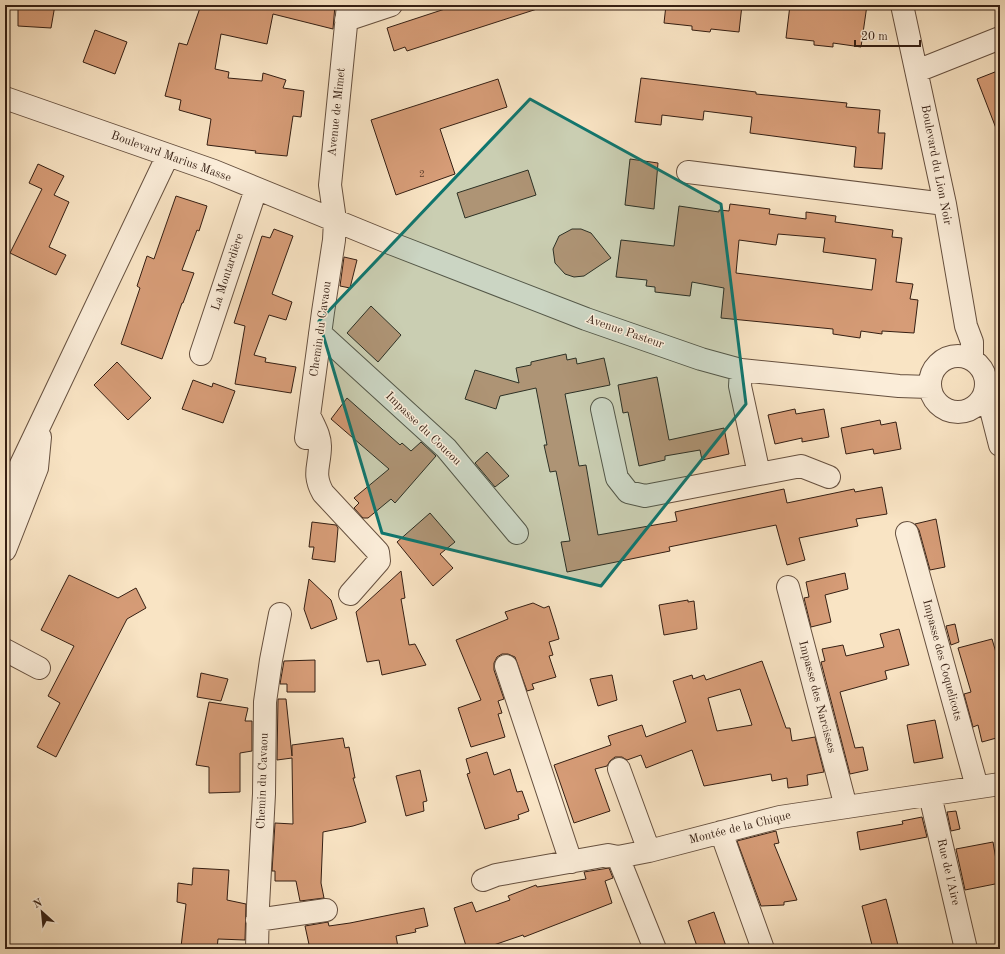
<svg xmlns="http://www.w3.org/2000/svg" width="1005" height="954" viewBox="0 0 1005 954" font-family="'Old Standard TT',serif">
<style>
.building{fill:#d69c77;stroke:#351f13;fill-rule:evenodd}
.lines{fill:none;stroke-linecap:round;stroke-linejoin:round}
.minor-casing{stroke:#66503f;stroke-width:24}
.minor{stroke:#fbedd9;stroke-width:22}
.marked{fill:#0f766e;fill-opacity:0.2;stroke:#0f766e;stroke-width:3;stroke-linejoin:round}
.labels{text-anchor:middle;dominant-baseline:central;stroke-width:3;stroke-linejoin:round;paint-order:stroke}
.number-label{font-size:10px;fill:#5d3e2c}
.street-label{font-size:12px;fill:#351f13;stroke:#fbedd9}
</style>
<rect width="100%" height="100%" fill="#f9e4c4"/>
<filter id="stains"><feTurbulence type="fractalNoise" baseFrequency=".005" numOctaves="4"/><feColorMatrix values="0 0 0 0 .2 0 0 0 0 .09 0 0 0 0 .02 0 0 0 .5 -.17"/></filter>
<radialGradient id="worn" r=".72"><stop offset=".6" stop-color="#630" stop-opacity="0"/><stop offset="1" stop-color="#630" stop-opacity=".3"/></radialGradient>
<!-- building -->
<path class="building" d="M18,5h37l-4,23 -33,-2z
M201,5h134l-2,24 -60,-15 -6,30 -46,-10 -6,35 14,3 -1,6 34,3 1,-8 23,7 -3,8 21,3 -3,26 -8,-1 -6,40 -32,-3 1,-2 -49,-6 4,-26 -32,-9 2,-10 -16,-4 14,-53 8,2z
M457,5h79l1,4 -130,42 -2,-4 -11,4 -7,-23z
M666,5h76l-3,27 -28,-3 -1,3 -18,-2v-4l-28,-3z
M790,5h77l-6,42 -28,-4v4l-19,-2v-4l-28,-3z
M95,30l32,12 -12,32 -32,-12z
M1000,70v66h-1l-22,-57z
M641,78l115,14v2l91,9 -1,4 34,3 -2,23h7l-3,36 -28,-2 2,-20 -106,-14 2,-16 -48,-6 -1,9 -41,-5 -1,10 -26,-3z
M498,79l9,28 -67,22 15,45 -59,21 -25,-75z
M630,159l28,4 -4,46 -29,-4z
M38,164l26,12 -10,19 15,7 -20,45 17,8 -10,20 -46,-22 32,-64 -13,-6z
M528,170l8,25 -71,23 -8,-25z
M176,196l31,10 -8,25 -2,-1 -15,40 12,3 -11,30h-1l-20,56 -41,-15 19,-56 -3,-2 10,-30 7,3z
M730,204l40,5 -1,5 37,5v-7l30,4 -1,6 58,8 -1,7 10,1 -6,44 17,2 -3,15 8,1 -4,33 -32,-2v3l-21,-3 -1,7 -27,-4v-5l-112,-11 3,-30 -32,-6 -2,14 -35,-4v-5l-9,-1 1,-6 -31,-3 5,-37 53,6 5,-40 40,6v-2l10,1zM778,234l47,4 -2,14 53,7 -4,31 -136,-17 3,-33 37,5z
M274,229l19,7 -21,58 20,8 -6,18 -17,-5 -15,40 12,3 -1,4 31,5 -5,26 -56,-9 10,-58 -11,-3 28,-87 8,2z
M572,229h9l10,4 20,25 -27,18 -10,1 -9,-3 -10,-11 -2,-14 6,-13z
M344,257l13,3 -7,28 -10,-2z
M371,306l30,29 -23,27 -31,-29z
M566,354l1,6 9,-2 1,6 27,-6 6,27 -45,9 14,72 7,-1 12,70 79,-14 -2,-9 109,-23 3,14 67,-14 1,3 27,-5 5,27 -31,5 2,7 -59,12 6,22 -18,5 -11,-40 -107,22 1,4 -103,21 -6,-30 9,-1 -14,-70 -6,1 -6,-27h3l-11,-57 -36,8 -4,13 -31,-10 10,-29 44,13 -3,-15 15,-3v-3z
M117,362l34,36 -23,22 -34,-35z
M657,377l12,63 55,-12 5,26 -27,6 -2,-10 -35,6v4l-26,6 -11,-54 -5,1 -5,-28z
M193,380l19,7 1,-4 22,8 -12,32 -41,-14z
M347,398l53,47 2,-2 9,8 10,-9 15,14 -41,47 -4,-4 -23,19h-5l-9,-10 5,-5 -5,-5 35,-29 -58,-50z
M795,409l1,5 28,-5 5,28 -27,5v-4l-27,6 -7,-29z
M880,420l1,5 15,-3 5,27 -27,5 -1,-5 -27,5 -5,-26z
M487,452l22,24 -14,11 -20,-24z
M430,513l25,29 -15,12 13,14 -20,18 -36,-44z
M936,519l9,48 -15,3 -11,-40 -4,-6z
M312,522l24,3 2,3 -3,34 -23,-3 2,-12h-5z
M401,571l4,27 -4,1 8,46 6,-1 11,21 -44,10 -3,-15 -12,2 -11,-50z
M845,573l3,16 -23,6 6,27 -20,5 -7,-29 5,-1 -3,-15z
M69,575l49,23 18,-10 10,20 -19,11 -71,138 -19,-10 23,-44 -12,-7 26,-50 -33,-16z
M309,579l22,21 6,19 -26,10 -7,-20z
M688,600v2l6,-1 3,28 -33,6 -5,-30z
M533,603l11,5 5,-2 7,22 3,11 -10,3 4,13 -4,1 7,21 -24,7 2,5 -7,2 -12,-34 -7,-3h-6l-5,3 -3,6v7l10,29 -6,2 4,12 -4,1 7,23 -34,10 -13,-39 23,-8 -25,-60 52,-21 -3,-7z
M955,624l4,18 -8,3 -5,-19z
M899,629l10,36 -24,6 2,8 -47,13 15,56 8,-1 5,23 -18,4 -29,-112 4,-1 -3,-12 21,-4 3,11 38,-9 -4,-13z
M992,639l8,27v71l-18,5 -4,-17 -5,2 -9,-33 7,-2 -13,-44z
M315,660v32h-28v-8h-7l4,-23z
M762,661l24,67h4l2,13 23,-4 9,35 -17,3 1,10 -20,3 -1,-10 -15,3 -1,-7 -67,12 -12,-36 -46,18 -5,-13 -14,5 -5,-3h-7l-5,4 -3,5 -12,3 15,42 -36,12 -20,-58 57,-20 -3,-9 34,-11 4,12 40,-15 -13,-41 19,-6 1,4 11,-4 2,5zM740,689l12,36 -35,6 -9,-33z
M201,673l27,6 -7,22 -24,-4z
M612,675l5,25 -19,6 -8,-27z
M278,699h8l6,57v-11l51,-7 2,10 4,-1 6,31h-2l13,44 -13,4 -30,6 -2,51 3,15 -24,3 -4,-20h-21v-10h-3l3,-48 18,1 -1,-66 -15,2z
M209,702l39,6 -3,13h7v30l-12,2v39l-31,1v-26l-13,-2z
M935,720l8,38 -29,5 -7,-38z
M487,752l7,23 16,-6 7,23 5,-1 7,20 -11,4 1,4 -34,10 -18,-55 3,-1 -4,-14z
M420,770l7,31 -4,1 1,9 -18,5 -10,-40z
M956,811l4,18 -9,2 -4,-19z
M922,817l5,20 -67,13 -3,-18 46,-8 -1,-3z
M776,831l3,12 -5,1 23,56 -13,2v3l-23,1 -24,-65z
M993,842l7,41 -35,7 -9,-41z
M193,868l36,2 -2,30 19,4 -1,36 -27,-1 -1,10h-26l-10,-2 5,-43 -9,-2 1,-19 14,2z
M609,868l4,10 -8,3 7,22 -88,34 -1,-2 -41,14h-15l-13,-41 18,-6 4,10 34,-12 -2,-4 28,-11 1,2 49,-8 -2,-7z
M886,899l13,50h-26l-11,-43z
M424,908l4,18 -13,3 1,3 -20,4 2,11 -10,2h-78l-5,-23 23,-4 1,4 21,-3z
M714,912l13,37h-29l-10,-28z"/>
<g class="lines">
<!-- minor casing -->
<g class="minor-casing">
<path id="minor" d="M902,5l43,199 21,122 6,16v17
M346,20l45,-15
M917,71l83,-33
M5,98l209,73 176,72 196,76 115,40 40,11 158,16 30,1
M688,172l257,32
M320,333l126,115 71,85
M201,354l55,-165
M930 384a28 28 0 1 1 56 0a28 28 0 1 1-56 0Z
M741,370l-1,16 19,88
M986,390l14,55
M602,409l15,69 11,14 17,4 156,-30 28,11
M311,419c4,9 9,17 9,27 0,20 -8,27 3,47l55,59 1,9 -29,33
M306,438l17,-126 11,-72 1,-20 -5,-35 18,-180
M5,498l163,-343
M907,533l70,254
M5,550l32,-82 3,-31
M788,587l58,220
M5,650l34,18
M506,666l65,196
M619,769l30,82
M930,795l36,154
M721,832l42,117
M618,857l37,92
M483,880l13,-5 112,-20 10,2 31,-6 131,-34 220,-33
M257,920l69,-10
M257,949l1,-43 6,-112 1,-92 6,-42 9,-46"/>
</g>
<!-- minor -->
<use href="#minor" class="minor"/>
</g>
<!-- marked area -->
<path class="marked" d="M530,99l191,105 25,200 -145,182 -219,-53 -63,-212z"/>
<g class="labels">
<!-- number labels -->
<g class="number-label">
<text x="422" y="174">2</text>
</g>
<!-- street labels -->
<g class="street-label">
<text transform="translate(337 112) rotate(-84)">Avenue de Mimet</text>
<text transform="translate(171 157) rotate(20)">Boulevard Marius Masse</text>
<text transform="translate(936 165) rotate(79)">Boulevard du Lion Noir</text>
<text transform="translate(228 272) rotate(-72)">La Montardière</text>
<text transform="translate(321 329) rotate(-82)">Chemin du Cavaou</text>
<text transform="translate(625 332) rotate(19)">Avenue Pasteur</text>
<text transform="translate(423 429) rotate(44)">Impasse du Coucou</text>
<text transform="translate(942 660) rotate(75)">Impasse des Coquelicots</text>
<text transform="translate(817 697) rotate(75)">Impasse des Narcisses</text>
<text transform="translate(263 781) rotate(-88)">Chemin du Cavaou</text>
<text transform="translate(740 828) rotate(-14)">Montée de la Chique</text>
<text transform="translate(948 872) rotate(77)">Rue de l'Aire</text>
</g>
</g>
<!-- margin -->
<rect width="1005" height="954" fill="none" stroke="#f9e4c4" stroke-width="20"/>
<rect x="6" y="6" width="993" height="942" fill="none" stroke="#351f13" stroke-width="2"/>
<rect x="10" y="10" width="985" height="934" fill="none" stroke="#351f13"/>
<!-- north arrow -->
<g transform="translate(42 912) rotate(333)" stroke="#fbedd9" stroke-width="3" paint-order="stroke">
<path d="M0-3L7 15L0 10L-7 15Z" fill="#351f13"/>
<text y="-6" font-size="11" font-weight="bold" text-anchor="middle" fill="#351f13">N</text>
</g>
<!-- scale -->
<path d="M855 40v6h65v-6" fill="none" stroke="#351f13" stroke-width="2"/>
<text x="861" y="40" font-size="12" fill="#351f13" stroke="#fbedd9" stroke-width="3" paint-order="stroke">20 m</text>
<rect width="100%" height="100%" filter="url(#stains)"/>
<rect width="100%" height="100%" fill="url(#worn)"/>
</svg>
